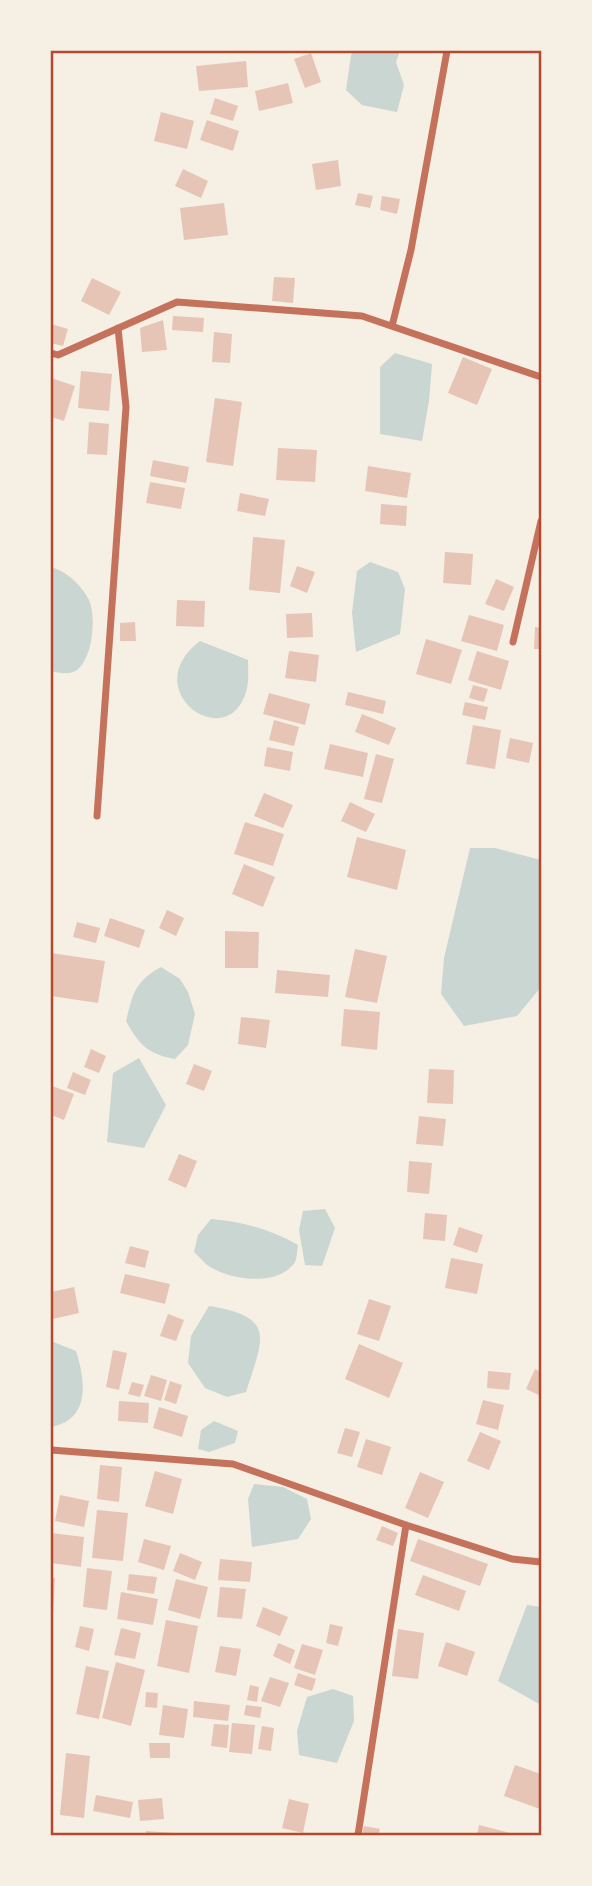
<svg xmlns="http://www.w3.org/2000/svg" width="592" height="1886" viewBox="0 0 592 1886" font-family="'Public Sans',sans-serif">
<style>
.water{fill:#c9d6d2}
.building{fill:#e6c5b7}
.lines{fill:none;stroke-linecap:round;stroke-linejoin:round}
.minor{stroke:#c5725c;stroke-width:7}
.neatline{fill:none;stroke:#b5482f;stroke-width:2.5}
</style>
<rect width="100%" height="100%" fill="#f6efe4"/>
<!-- water -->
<path class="water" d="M354,51h46l-4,11 8,23 -7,27 -35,-7 -16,-15 5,-35z
M395,353l37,11 -3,37 -7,40 -42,-7v-67z
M370,562l28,10 7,17 -5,45 -44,18 -4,-39 5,-42z
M51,567c15,4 29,17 37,31 9,16 5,60 -11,72 -7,5 -18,3 -26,1z
M200,641l48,19c0,9 1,19 -1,28 -16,70 -113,3 -47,-47z
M470,848h25l46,12v127l-24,29 -53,10 -23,-32 3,-36z
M161,967l19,12 8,13 7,22 -7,31 -13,14c-27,-5 -36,-14 -49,-38 7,-27 8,-39 35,-54z
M139,1058l27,47 -22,43 -37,-6 6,-69z
M325,1209l10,19 -13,38 -17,-1 -6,-35 4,-19z
M211,1219c32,3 59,10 87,26 -1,5 -1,13 -3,17 -17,26 -68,18 -89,2 -4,-4 -8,-8 -12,-12l4,-17z
M209,1306c68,11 54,32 37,86l-19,5 -22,-9 -17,-25 3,-27z
M51,1341l25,10c10,31 14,69 -25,76z
M214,1421l24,10 -3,12 -26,9 -11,-3 3,-19z
M254,1484l29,3 24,12 4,20 -13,20 -46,8 -4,-48z
M527,1605l14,2v98l-43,-24z
M333,1689l20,7 1,25 -17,42 -38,-8 -2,-24 10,-34z"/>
<!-- building -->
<path class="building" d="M311,53l10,29 -16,6 -11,-29z
M246,61l2,26 -49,4 -3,-25z
M288,83l5,20 -34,8 -4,-20z
M215,98l23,8 -5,15 -23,-7z
M161,112l33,9 -7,28 -33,-8z
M207,120l32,11 -6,20 -33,-11z
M338,160l3,26 -25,4 -4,-26z
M183,169l25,12 -7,17 -26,-12z
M358,193l15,3 -3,12 -15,-3z
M382,196l18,3 -3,15 -17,-4z
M224,203l4,32 -44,5 -4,-32z
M274,277l21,1 -2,25 -21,-2z
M92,278l29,14 -12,23 -28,-14z
M173,316l31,2 -1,14 -31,-2z
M163,320l4,30 -25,2 -2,-24z
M51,324l17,5 -5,17 -12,-3z
M214,332l18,2 -2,29 -18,-1z
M463,357l29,12 -15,36 -29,-12z
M81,371l31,3 -3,37 -31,-3z
M51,378l24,8 -11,35 -13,-4z
M215,398l27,4 -9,64 -27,-4z
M89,422l20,2 -2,31 -20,-1z
M278,448l39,2 -2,32 -39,-2z
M153,460l36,7 -3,16 -36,-7z
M368,466l43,7 -4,25 -42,-7z
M150,482l35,6 -4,21 -35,-6z
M240,493l29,6 -4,17 -28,-5z
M381,504l26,2 -1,20 -26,-2z
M253,537l32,3 -5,53 -31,-3z
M445,552l28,2 -2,31 -28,-2z
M297,566l18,6 -8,21 -17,-7z
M496,579l18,8 -10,24 -19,-7z
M177,600l28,1 -1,26 -28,-1z
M312,613l1,24 -26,1 -1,-24z
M469,615l35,10 -7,26 -36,-10z
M135,622l1,19h-16v-18z
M535,627l6,1v21h-7z
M426,639l36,11 -11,34 -35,-10z
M289,651l30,4 -3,27 -31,-4z
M477,651l32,10 -8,29 -33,-10z
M473,685l15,4 -4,13 -15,-4z
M348,692l38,9 -3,13 -38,-9z
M269,693l41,11 -5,21 -42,-11z
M465,702l23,5 -3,13 -23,-5z
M362,714l34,14 -7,17 -34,-13z
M274,720l25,7 -5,19 -25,-6z
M473,725l28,5 -6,39 -29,-5z
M510,738l23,5 -4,20 -23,-5z
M330,744l38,9 -5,24 -39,-8z
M267,747l26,5 -3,19 -26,-5z
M376,754l18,5 -12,44 -18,-4z
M264,793l29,12 -10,23 -29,-12z
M350,802l25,12 -9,18 -25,-11z
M245,822l39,12 -11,32 -39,-12z
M357,837l49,13 -9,40 -50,-13z
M244,864l31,13 -12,30 -31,-13z
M167,910l17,8 -8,18 -17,-8z
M110,918l35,12 -6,18 -35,-12z
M77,922l23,6 -4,15 -23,-6z
M225,931l34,1 -1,36h-33z
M355,949l32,7 -10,47 -32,-6z
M51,953l54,8 -7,42 -47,-7z
M277,970l53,5 -2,22 -53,-4z
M344,1009l36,3 -3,38 -36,-4z
M241,1017l29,3 -4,28 -28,-4z
M91,1049l15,7 -7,17 -15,-6z
M194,1064l18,7 -8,20 -18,-7z
M429,1069l25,1 -1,34 -26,-1z
M73,1072l18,8 -6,15 -18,-7z
M52,1086l22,8 -10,26 -13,-5z
M419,1116l27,3 -3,27 -27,-2z
M179,1154l18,7 -11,27 -18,-8z
M409,1161l23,2 -3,31 -22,-2z
M425,1213l22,2 -2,26 -22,-2z
M459,1227l24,8 -6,18 -24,-8z
M130,1246l19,5 -4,17 -20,-5z
M451,1258l32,6 -6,30 -32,-6z
M125,1274l45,10 -5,20 -45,-11z
M74,1287l5,26 -26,6 -2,-27z
M369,1299l22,7 -12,35 -22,-7z
M168,1314l16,6 -8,21 -16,-5z
M359,1344l44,19 -14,35 -44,-19z
M113,1350l14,3 -8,37 -13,-3z
M535,1369l6,3v24l-15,-7z
M488,1371l23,2 -2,17 -22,-2z
M151,1375l16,5 -6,21 -17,-5z
M170,1381l12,4 -6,19 -12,-4z
M132,1382l12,3 -4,12 -12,-3z
M483,1400l21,5 -6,25 -22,-6z
M119,1401l30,2 -1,20 -30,-2z
M159,1407l29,9 -6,21 -29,-9z
M345,1428l15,4 -8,25 -15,-4z
M480,1432l21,9 -12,29 -22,-9z
M366,1439l25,8 -9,28 -25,-8z
M100,1465l22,2 -3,35 -22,-3z
M155,1471l27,8 -9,35 -28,-8z
M420,1472l24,10 -16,36 -23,-10z
M60,1495l29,6 -5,26 -29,-6z
M97,1510l31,3 -5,48 -31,-3z
M382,1526l16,7 -5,13 -17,-6z
M51,1533l33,4 -3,30 -30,-4z
M144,1539l27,7 -7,24 -26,-8z
M418,1539l70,25 -8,22 -70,-25z
M180,1553l22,9 -7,18 -22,-9z
M220,1559l32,3 -2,20 -32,-2z
M87,1568l25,3 -5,39 -24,-3z
M129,1574l28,3 -3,17 -27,-4z
M423,1575l43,16 -7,20 -44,-16z
M51,1578h4l-2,38h-2z
M176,1579l32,8 -8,32 -32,-9z
M220,1587l26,2 -4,30 -25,-2z
M121,1592l37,7 -5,26 -36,-6z
M263,1607l25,10 -8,19 -24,-10z
M166,1620l32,6 -9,47 -32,-7z
M330,1624l13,3 -5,19 -12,-3z
M80,1626l14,3 -5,22 -14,-4z
M121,1628l20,5 -6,26 -21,-4z
M398,1629l26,4 -6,46 -26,-3z
M446,1642l29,10 -8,24 -29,-10z
M278,1643l17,7 -5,14 -17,-8z
M302,1644l21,6 -8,25 -21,-7z
M220,1646l21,3 -5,27 -21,-4z
M116,1662l29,8 -14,56 -29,-8z
M86,1666l23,5 -10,48 -23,-5z
M298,1673l18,6 -4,12 -18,-6z
M270,1677l19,6 -9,24 -19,-6z
M250,1685l9,2 -2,15 -10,-2z
M146,1692l12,1 -1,15 -12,-1z
M194,1701l36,4 -2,16 -35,-4z
M163,1705l25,4 -4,29 -25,-3z
M246,1705l16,2 -2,11 -16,-3z
M232,1723l23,2 -3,29 -23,-2z
M214,1724l15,1 -2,23 -16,-2z
M262,1726l12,2 -3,23 -13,-2z
M149,1743h21v15h-20z
M66,1753l24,3 -6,62 -24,-3z
M515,1765l26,9 -1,35 -36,-13z
M96,1795l37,7 -3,16 -37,-7z
M162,1798l2,21 -24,2 -2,-21z
M289,1799l20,5 -6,29 -21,-5z
M479,1825l35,9v1h-37z
M364,1826l16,3 -2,6h-16z
M146,1831l28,2v2h-28z"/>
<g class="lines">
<!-- minor -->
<path class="minor" d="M392,326l19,-76 36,-199
M51,353l7,2 119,-53 185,14 179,61
M513,642l28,-121
M97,816l29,-409 -8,-79
M51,1450l182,14 173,61 106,34 29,3
M358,1835l48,-310"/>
</g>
<!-- border -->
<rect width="592" height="1886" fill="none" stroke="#f6efe4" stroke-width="105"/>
<rect x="52" y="52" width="488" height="1782" class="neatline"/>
</svg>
